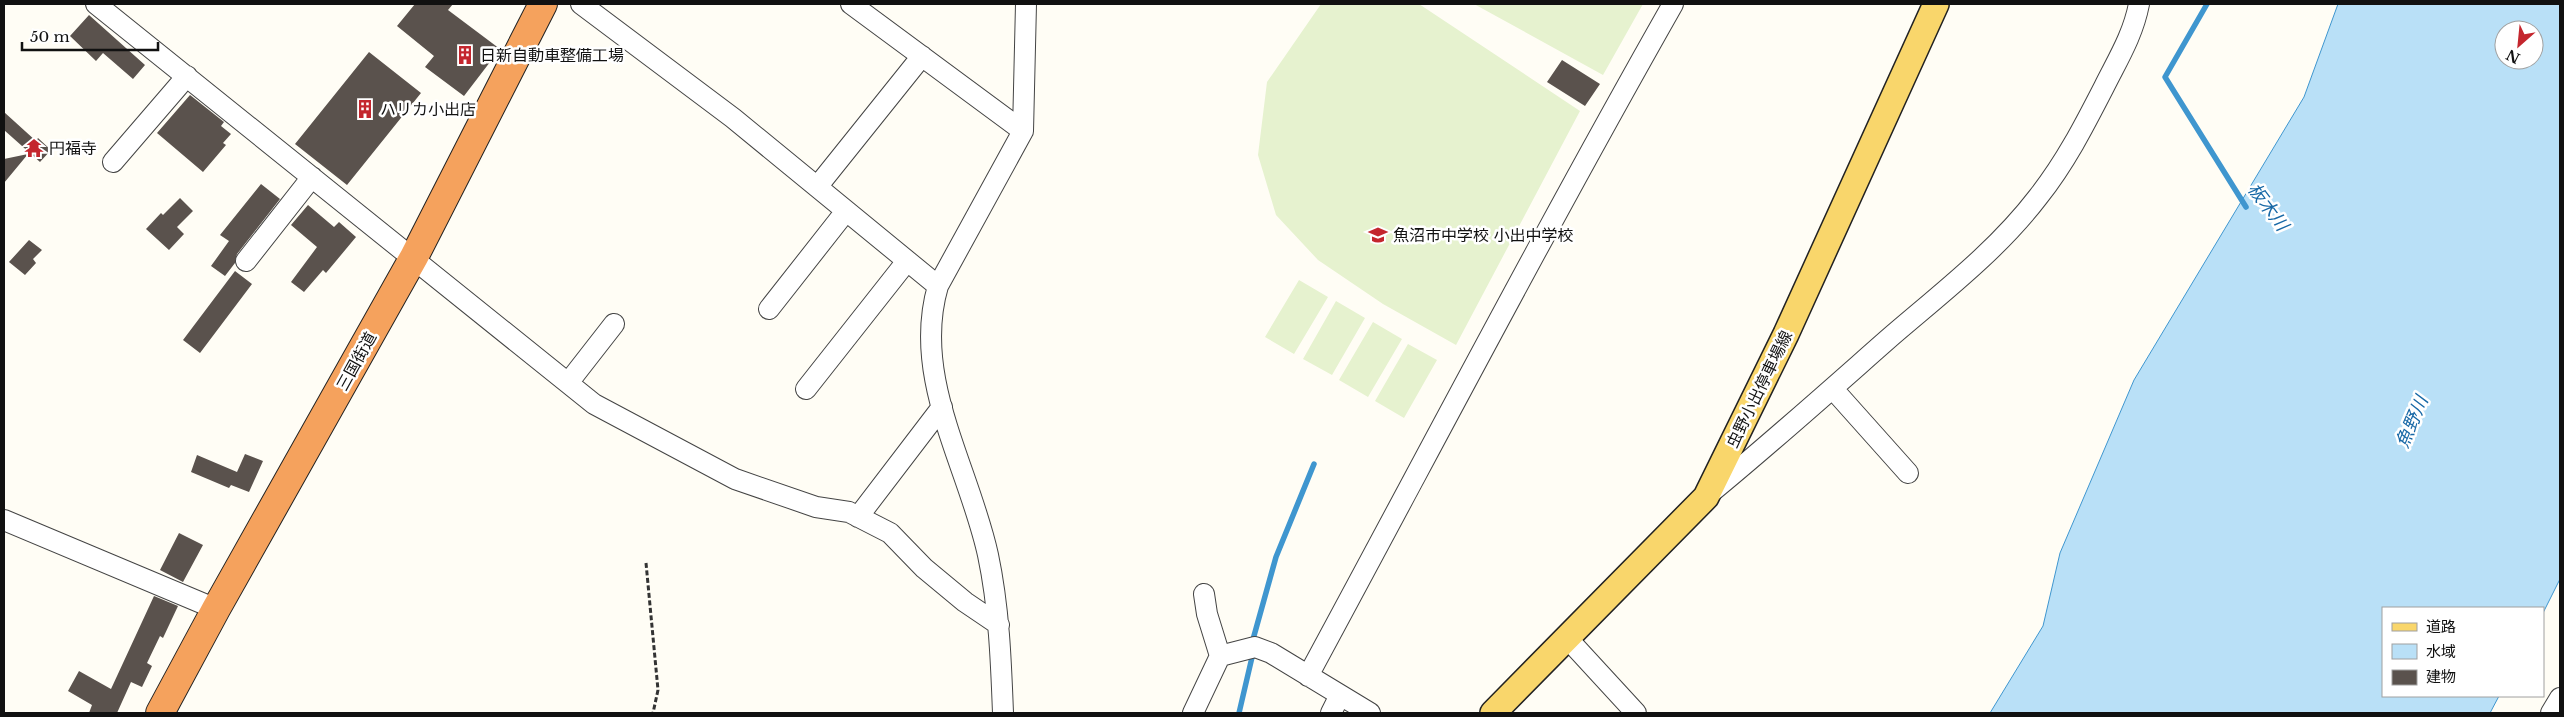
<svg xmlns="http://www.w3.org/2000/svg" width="2564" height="717" viewBox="0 0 2564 717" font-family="'Libre Baskerville','Noto Sans JP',serif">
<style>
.pitch{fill:#e6f2cf}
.water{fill:#b9e0f7;stroke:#3f96cf;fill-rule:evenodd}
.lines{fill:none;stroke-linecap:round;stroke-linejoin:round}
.stream{stroke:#3f96cf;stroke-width:5.5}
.building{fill:#5a524d}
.minor-casing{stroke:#444;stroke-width:22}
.major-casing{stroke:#222;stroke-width:28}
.highway-casing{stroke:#222;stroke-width:30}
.path{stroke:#333;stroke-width:3;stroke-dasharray:5 2.5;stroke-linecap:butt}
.minor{stroke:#fff;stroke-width:20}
.major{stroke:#f9d66b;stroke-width:25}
.highway{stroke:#f5a25d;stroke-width:28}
.labels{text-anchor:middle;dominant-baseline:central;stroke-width:5;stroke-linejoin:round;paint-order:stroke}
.poi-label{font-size:16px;fill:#111;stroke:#fff;text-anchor:start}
.street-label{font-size:16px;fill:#111;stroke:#fff}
.water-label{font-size:18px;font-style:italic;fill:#1768a6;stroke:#fff}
</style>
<rect width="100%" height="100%" fill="#fffdf5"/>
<!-- pitch -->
<path class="pitch" d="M1321,4h98l161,107 -124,234 -73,-41 -65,-44 -42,-45 -18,-60 9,-73z
M1474,4h169l-40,71z
M1299,280l29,17 -34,57 -29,-17z
M1336,301l29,17 -33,57 -29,-16z
M1373,322l29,17 -34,58 -29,-17z
M1408,344l29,16 -33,58 -29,-17z"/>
<!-- water -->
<path class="water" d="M2338,4h222v575l-17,34v-5h-160v88h116l-9,17h-500l53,-87 17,-73 74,-173 170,-283zM2504,30h30v30h-30z"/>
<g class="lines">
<!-- stream -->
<path class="stream" d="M2207,4l-42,73 81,130
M1252,643l24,-86 38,-93
M1239,713l14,-60"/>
</g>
<!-- building -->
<path class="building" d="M415,4h38l-5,6 52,39 -36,47 -39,-29 9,-11 -37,-30z
M89,15l56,50 -12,14 -30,-26 -7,8 -26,-25z
M369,52l52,41 -74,92 -52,-41z
M1562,60l38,24 -15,22 -38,-24z
M190,95l34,27 -3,4 10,8 -8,9 3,2 -23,27 -46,-39z
M4,112l32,29 2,-3 13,12 -11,12 -36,-32z
M28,154l-24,29v-24z
M261,184l19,15 -43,55 -2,9 -10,13 -14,-10 18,-25 -9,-6z
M180,198l13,13 -16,16 7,7 -15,16 -23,-21 15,-16 2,2z
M308,205l26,22 5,-5 17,15 -30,36 -3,-3 -19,22 -13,-10 26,-35 -26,-22z
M29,240l13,10 -9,9 3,4 -11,12 -16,-13z
M235,271l17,13 -52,69 -17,-13z
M245,454l18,7 -14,31 -18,-7 -2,3 -38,-16 6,-17 40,17z
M179,533l24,12 -20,37 -23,-12z
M154,596l24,10 -15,32 -3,-2 -13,27 5,3 -10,21 -11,-5 -14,31h-28l3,-8 -24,-14 11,-20 32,18z"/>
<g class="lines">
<!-- minor casing -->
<g class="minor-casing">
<path id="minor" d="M96,4l498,400 141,75 81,28 33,5 41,21 34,35 41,34 34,23
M581,4l152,114 205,168
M851,4l172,127
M113,162l74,-86
M817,187l105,-131
M246,261l66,-84
M769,309l77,-98
M568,383l46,-59
M806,389l101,-128
M1833,389l75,84
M1709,494c61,-50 119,-102 178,-154 52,-45 109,-88 151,-143 27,-34 46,-71 66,-110 14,-28 29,-52 35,-83
M858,517l84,-110
M4,520l212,89
M1204,594l3,20 13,42
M1567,638l69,75
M1308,676c121,-224 239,-450 365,-672
M1003,713c-2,-53 -4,-106 -15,-158 -19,-88 -77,-177 -50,-269l85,-155 3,-127
M1193,713l27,-57 35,-9 16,6 99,60
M1331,713l9,-18
M2551,713l9,-15"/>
</g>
<!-- major casing -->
<g class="major-casing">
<path id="major" d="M1493,713l213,-216 80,-163 150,-330"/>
</g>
<!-- highway casing -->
<g class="highway-casing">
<path id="highway" d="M160,713l56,-104 198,-352 129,-253"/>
</g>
<!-- path -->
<path class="path" d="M646,563l12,127 -5,23"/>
<!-- minor -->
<use href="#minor" class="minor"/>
<!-- major -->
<use href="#major" class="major"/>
<!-- highway -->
<use href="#highway" class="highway"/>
</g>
<!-- icons -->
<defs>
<g id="building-bare" transform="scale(1.5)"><path d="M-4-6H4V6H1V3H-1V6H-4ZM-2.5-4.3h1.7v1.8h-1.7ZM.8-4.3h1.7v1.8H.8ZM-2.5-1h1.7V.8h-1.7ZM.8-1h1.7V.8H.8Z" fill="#c4262e" stroke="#fff" stroke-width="2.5" paint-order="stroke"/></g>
<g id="temple-bare" transform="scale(1.5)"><path d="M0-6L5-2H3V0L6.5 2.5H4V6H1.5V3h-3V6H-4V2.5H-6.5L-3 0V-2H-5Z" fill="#c4262e" stroke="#fff" stroke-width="2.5" paint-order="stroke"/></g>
<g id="school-bare" transform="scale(1.5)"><path d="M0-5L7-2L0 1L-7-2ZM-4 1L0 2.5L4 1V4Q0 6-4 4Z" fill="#c4262e" stroke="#fff" stroke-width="2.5" paint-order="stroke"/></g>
</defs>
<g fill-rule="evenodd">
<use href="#building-bare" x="465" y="55"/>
<use href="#building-bare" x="365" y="109"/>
<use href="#temple-bare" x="34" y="148"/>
<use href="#school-bare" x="1378" y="235"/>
</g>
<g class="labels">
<!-- poi labels -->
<g class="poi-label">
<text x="480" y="55">日新自動車整備工場</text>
<text x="380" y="109">ハリカ小出店</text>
<text x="49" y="148">円福寺</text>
<text x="1393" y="235">魚沼市中学校 小出中学校</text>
</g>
<!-- street labels -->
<g class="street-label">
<text transform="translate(356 361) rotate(-61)">三国街道</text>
<text transform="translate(1759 389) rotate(-64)">虫野小出停車場線</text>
</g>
<!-- water labels -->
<g class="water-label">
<text transform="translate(2268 207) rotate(53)">板木川</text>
<text transform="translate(2412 422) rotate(-67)">魚野川</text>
</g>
</g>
<!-- border -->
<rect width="2564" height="717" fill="none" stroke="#111111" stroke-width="10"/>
<!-- legend -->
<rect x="2382" y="607" width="162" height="90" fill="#ffffff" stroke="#a0a0a0"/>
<rect x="2392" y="623" width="25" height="8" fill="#f9d66b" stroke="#a0a0a0"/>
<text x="2426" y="632" font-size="15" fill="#111111">道路</text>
<rect x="2392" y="644" width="25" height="15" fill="#b9e0f7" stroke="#a0a0a0"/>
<text x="2426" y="657" font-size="15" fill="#111111">水域</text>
<rect x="2392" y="670" width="25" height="15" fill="#5a524d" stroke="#a0a0a0"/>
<text x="2426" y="682" font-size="15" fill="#111111">建物</text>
<!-- north arrow -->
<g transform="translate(2519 45) rotate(207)"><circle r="24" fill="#ffffff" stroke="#a0a0a0"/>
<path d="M0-4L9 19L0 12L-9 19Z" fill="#c4262e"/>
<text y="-8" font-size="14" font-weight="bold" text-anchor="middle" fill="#111111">N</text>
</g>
<!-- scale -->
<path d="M22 42v8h136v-8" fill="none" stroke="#111111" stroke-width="2.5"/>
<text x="30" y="42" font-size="15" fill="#111111" stroke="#ffffff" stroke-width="4" paint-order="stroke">50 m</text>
</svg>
